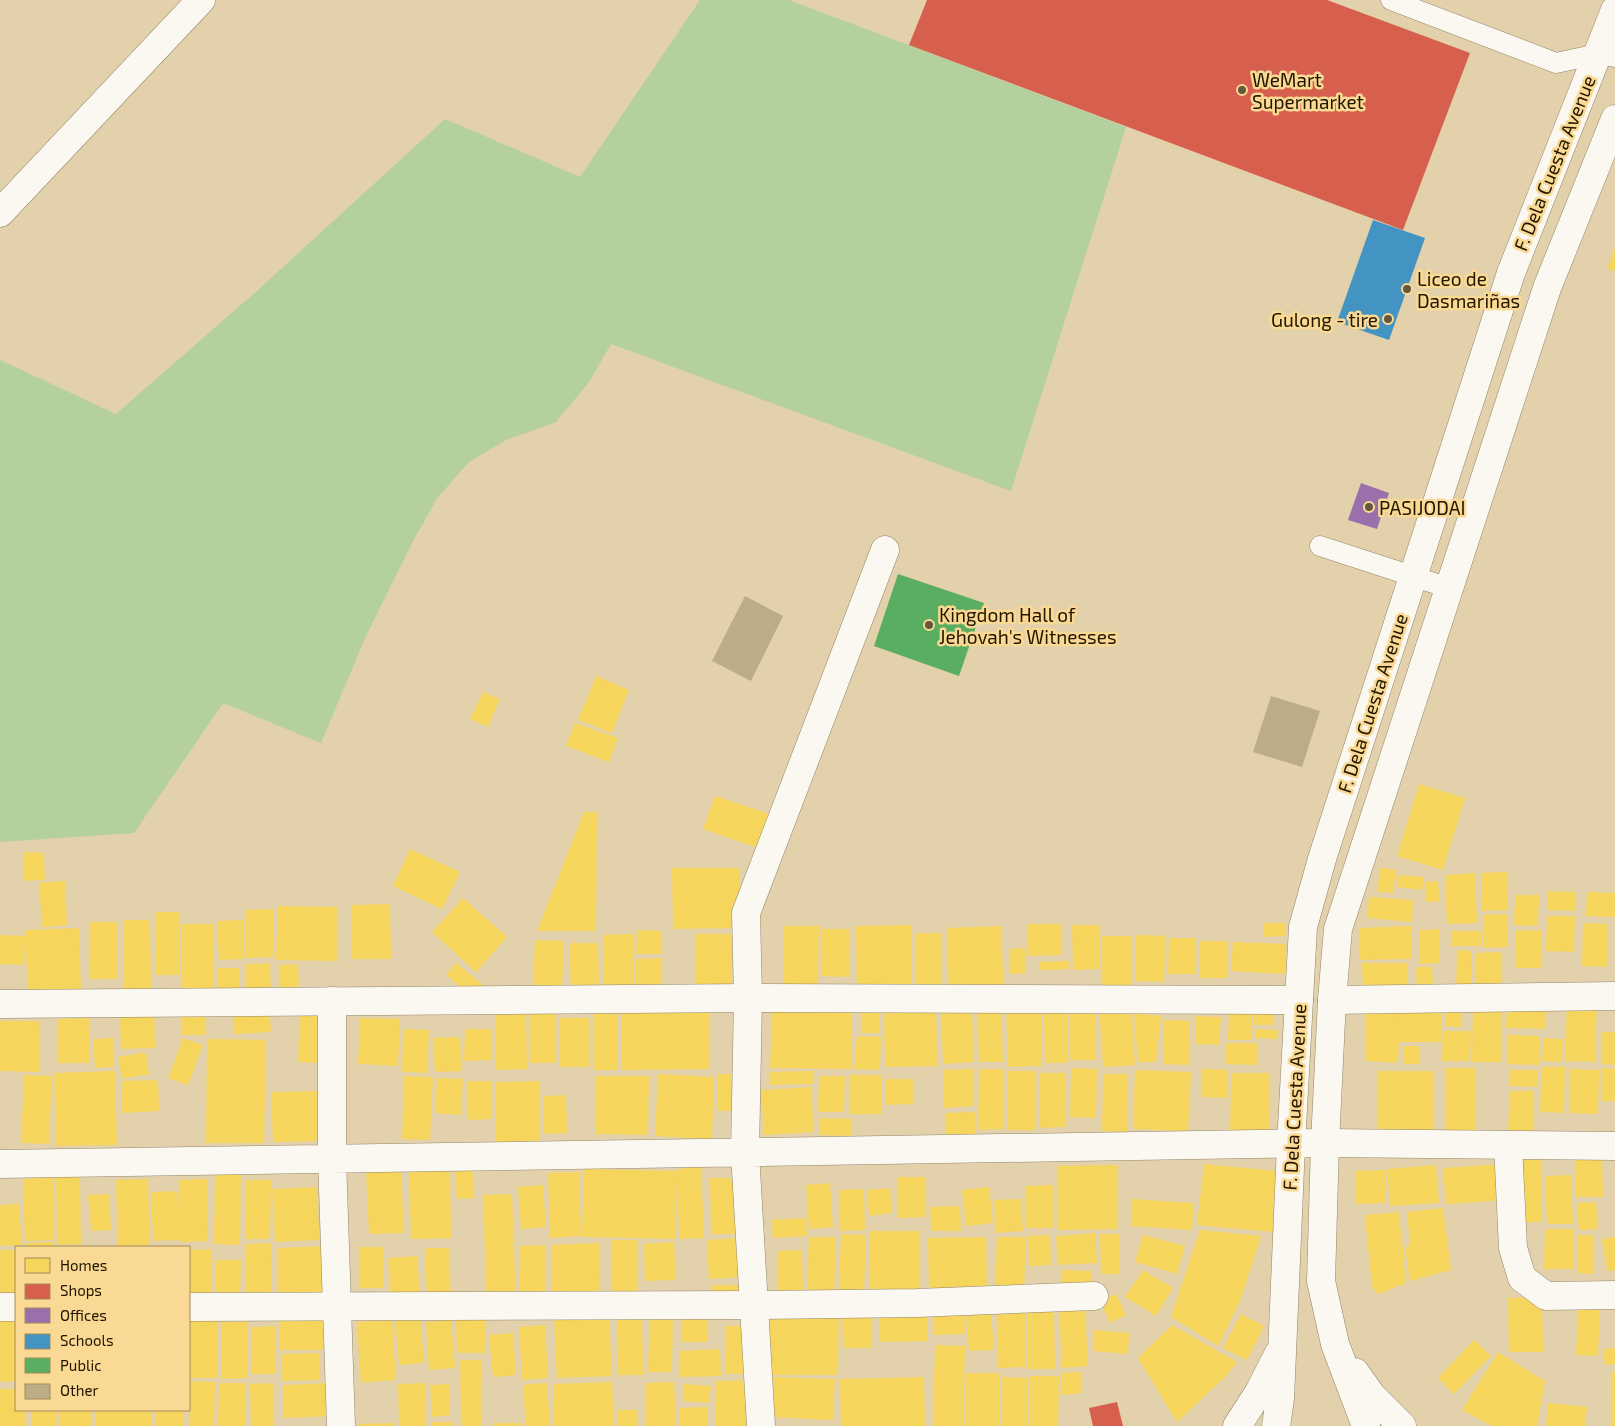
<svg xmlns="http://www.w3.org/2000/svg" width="1615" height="1426" viewBox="0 0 1615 1426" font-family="'Exo 2',sans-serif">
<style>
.green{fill:#b3d09d}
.homes{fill:#f6d55c}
.shops{fill:#d6604d}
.offices{fill:#9970ab}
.schools{fill:#4393c3}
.public{fill:#5aae61}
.building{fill:#bdad87}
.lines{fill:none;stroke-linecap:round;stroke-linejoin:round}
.service-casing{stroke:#92866a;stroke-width:21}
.pedestrian-casing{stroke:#92866a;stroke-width:29}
.minor-casing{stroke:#92866a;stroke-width:29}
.tertiary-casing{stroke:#92866a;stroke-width:29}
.service{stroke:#fbf8f2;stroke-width:20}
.pedestrian{stroke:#fbf8f2;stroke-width:28}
.minor{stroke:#fbf8f2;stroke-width:28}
.tertiary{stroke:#fbf8f2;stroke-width:28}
.poi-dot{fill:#65573b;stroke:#f9d993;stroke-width:2}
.labels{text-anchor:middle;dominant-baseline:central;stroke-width:5;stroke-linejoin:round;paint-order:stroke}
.poi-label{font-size:19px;fill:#221600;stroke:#f9d993;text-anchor:start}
.street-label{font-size:19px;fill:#221600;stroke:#f9d993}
</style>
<rect width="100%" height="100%" fill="#e2d1aa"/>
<!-- green -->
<path class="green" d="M700,0h89l337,127 -115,364 -400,-147 -22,38 -33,40 -50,18 -37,22 -31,35 -25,44 -48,97 -44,105 -98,-40 -89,130 -134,9v-482l116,54 142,-124 187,-171 135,58z"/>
<!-- homes -->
<path class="homes" d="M1615,248v23l-8,-3z
M596,676l33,14 -17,43 -34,-13z
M483,692l17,7 -12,28 -18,-8z
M575,723l43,15 -9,24 -43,-16z
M1419,784l46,14 -22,72 -46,-14z
M715,796l54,18 -11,34 -55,-19z
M584,812h13l-1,119h-59z
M410,849l50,23 -18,37 -49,-23z
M24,852l20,1 1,27 -21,1z
M672,868h67v60l-66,1z
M1380,868l16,2 -3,23 -16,-1z
M1507,872l1,38 -26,1 -1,-38z
M1475,873l2,50 -30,1 -2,-49z
M1398,875l26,2 -2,13 -25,-3z
M65,881l2,44 -25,2 -3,-44z
M1438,881l2,20 -14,1 -1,-20z
M1548,891l28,1 -1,19 -27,-1z
M1587,892l28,1v24l-29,-1z
M1515,895h24l-1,31 -24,-1z
M1369,897l44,3 -1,22 -45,-4z
M463,898l44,39 -31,35 -44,-40z
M390,904l1,55h-39v-54z
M278,906l60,1 -1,54 -61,-1z
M273,909l1,48 -28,1 -1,-48z
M155,912h24v63h-24z
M1508,914v33l-24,1 -1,-33z
M1547,916h28l-1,36 -28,-1z
M123,920h27l1,72h-27z
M243,920l1,39 -25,1 -2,-39z
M89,922h28l1,57h-28z
M1263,923h22v13l-22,1z
M1583,923l25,1 -1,43 -25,-1z
M182,924h32v69l-32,1z
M1027,924h35v31l-35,1z
M911,925l1,68 -55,1 -1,-68z
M1072,925h28v44l-27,1z
M784,926h35l-1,63 -34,1z
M1001,926l3,68 -55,3 -2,-69z
M1411,926l1,33 -53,1v-32z
M79,928l2,62 -53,3 -3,-63z
M821,929h29l-1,48 -28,-1z
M1440,929v34l-20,1 -1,-34z
M637,930l25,1 -1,23h-25z
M1541,930l1,38h-26v-37z
M1451,931h31l-1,15h-30z
M916,933h25l1,58h-26z
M633,934l1,60 -30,1v-60z
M695,934h37v55h-36z
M0,935l25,1 -1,29 -24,-1z
M1136,935l30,1 -2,46 -29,-1z
M1102,936h30v50h-30z
M1169,938h27v36h-28z
M535,940l29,1 -2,47h-29z
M1200,941h28v37h-28z
M1233,942l53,2 -1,30 -54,-3z
M569,943h29l1,44 -28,1z
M1025,948l1,25 -16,1 -1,-25z
M1457,950l15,1 -1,42 -15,-1z
M1501,952l1,38h-26v-37z
M661,958l1,31 -26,1v-31z
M1069,961v8l-29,1 -1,-8z
M270,963l1,34 -25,1 -1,-34z
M456,963l27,22 -10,12 -27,-22z
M1362,963h46v35h-45z
M298,964l1,27 -19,1 -1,-27z
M1416,967h16l1,20 -16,1z
M217,968h22l1,30h-23z
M1041,1001l1,65 -34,1 -2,-64z
M1507,1001l38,1v27l-39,-1z
M1567,1001l30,1 -2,60 -30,-1z
M1001,1002l2,60h-24l-2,-59z
M936,1003l1,63 -52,1 -1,-63z
M1131,1003l4,62 -32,2 -4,-61z
M1473,1003h29v59h-30z
M621,1004h88v65l-88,1z
M1095,1004v56h-25v-55z
M269,1005l2,27 -37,2 -1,-28z
M300,1005l28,1 -2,57 -28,-1z
M1442,1005v37h-42v-26l-2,47 -33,-2 1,-54z
M154,1007l1,41 -34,1 -1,-41z
M772,1007l80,1 -1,61 -81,-1z
M862,1007h18v26h-19z
M1446,1007h15v20l-16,-1z
M206,1008v27h-24v-26z
M1254,1008l20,1v16h-20z
M593,1009h25v61h-25z
M972,1010l2,52 -31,2 -2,-53z
M1229,1011h23l-1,29h-23z
M1044,1013h23l1,50h-23z
M1134,1013l27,3 -5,46h-18z
M526,1014l1,55 -31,1 -1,-55z
M529,1014h27v49h-27z
M1196,1016l25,1 -2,28 -24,-1z
M89,1018v45h-31l-1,-44z
M360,1018l40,1 -2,47 -40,-2z
M559,1018h31v49h-31z
M1163,1020l27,1 -1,44 -26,-1z
M0,1021h40l-1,51 -39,-1z
M403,1029l26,1 -2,43 -25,-1z
M465,1029h26v31l-27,1z
M1256,1029l22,1v9l-22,-1z
M1443,1031h28l-1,30h-28z
M1602,1032h13v33l-14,-1z
M1508,1035l31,1v29l-32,-1z
M857,1036l24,1 -1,33 -26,-1z
M460,1037l2,34 -27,1 -2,-34z
M113,1038l1,29 -19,1 -2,-29z
M183,1038l20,7 -15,40 -20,-7z
M1543,1038l20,1 -1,23 -20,-1z
M207,1039l59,1 -2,103h-58z
M1226,1043h31v22l-31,-1z
M1403,1046h17v18h-17z
M146,1052l3,22 -27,5 -4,-22z
M1542,1067h23l-1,46 -24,-1z
M1071,1068l26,1 -1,49 -26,-1z
M1446,1068h29v65h-29z
M1602,1068l13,1v32h-14z
M973,1069l1,37 -30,2 -1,-38z
M979,1069h24v60l-25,1z
M1201,1069l27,1 -1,28 -26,-1z
M1570,1069l29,1 -1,44 -29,-1z
M1135,1070l56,2 -3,59 -55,-2z
M1509,1070h29v17l-29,-1z
M115,1071l2,74 -61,1 -2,-73z
M813,1071v13l-44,1v-13z
M1007,1071h28v59h-28z
M1378,1071h55v60h-55z
M1039,1073h27v54l-27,1z
M1231,1073h39l-1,60h-39z
M658,1074l56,3 -2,62 -57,-3z
M718,1074h21l-1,37h-21z
M1103,1074h25v58l-26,-1z
M24,1075l28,1 -3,68 -28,-1z
M850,1075h31v39h-31z
M404,1076l29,1 -3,63 -28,-1z
M596,1076h53l-1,59 -52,-1z
M819,1076h26l-1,36h-26z
M437,1078l26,1 -2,36 -26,-2z
M885,1079h28v25l-28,1z
M158,1080l1,31 -37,2 -1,-32z
M468,1081h24v38l-24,1z
M539,1081v61h-43v-60z
M811,1087l3,45 -50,3 -3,-45z
M323,1091l1,50 -51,1 -2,-50z
M1510,1091h24l-1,40 -25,-1z
M566,1095l1,38 -24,1v-38z
M976,1112v24l-30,1 -1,-24z
M820,1118l32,1 -1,17 -32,-1z
M1541,1159l1,63h-26l-2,-62z
M1602,1159l1,38h-27l-1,-37z
M1204,1164l85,8 -6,61 -86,-8z
M1504,1164l2,36 -60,4 -3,-36z
M472,1165l2,33 -17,1 -2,-33z
M1118,1165v64l-60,1 -1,-64z
M1436,1165l3,38 -49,3 -3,-37z
M701,1167l3,71 -25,1 -2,-66 -2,66 -93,-2 2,-68 93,2v-2z
M450,1169l1,69 -40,1 -2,-69z
M401,1170l3,63 -35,1 -3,-62z
M1385,1170v33l-30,1v-33z
M215,1172h26l-1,73 -26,-1z
M579,1172l2,64 -31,2 -2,-65z
M1571,1175l2,49h-26l-2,-48z
M53,1177l1,63 -29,1 -2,-62z
M56,1177h24l1,67 -24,1z
M897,1177h28v40l-27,1z
M710,1178h34l1,56h-34z
M148,1179l2,66 -32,1 -2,-66z
M207,1179l1,62 -28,1v-2l-27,1 -2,-49 27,-1 2,41v-52z
M246,1180h25l-1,59h-25z
M830,1183l3,44 -24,2 -3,-44z
M543,1185l3,42 -25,2 -3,-42z
M1053,1185l1,43h-28l-1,-42z
M316,1187l4,53 -45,2 -3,-53z
M989,1187l4,36 -27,3 -4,-36z
M890,1188l2,25 -23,3 -2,-26z
M864,1189l1,41 -25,1 -1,-41z
M109,1194l2,36 -20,1 -3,-36z
M512,1194l4,108 -29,1 -4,-108z
M1021,1199l2,32 -27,2 -2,-33z
M1132,1199l62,4 -2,27 -61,-4z
M1596,1202l2,27 -19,1 -2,-27z
M19,1204l3,41 -22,1v-41z
M960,1206l1,25h-30l-1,-24z
M1443,1208l8,62 -41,11 -5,-33 5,-4 -3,-32z
M1399,1212l7,71 -28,11 -6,-7 -7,-72z
M806,1218l1,18 -34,2 -1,-18z
M1545,1229h28v40h-29z
M1200,1230l61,6 -20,63 -23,47 -47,-29z
M870,1231h50v67h-51z
M1095,1233l2,30 -39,2 -2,-29z
M841,1234l25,1 -2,60h-25z
M1100,1234h19v40h-18z
M1050,1235l1,30 -22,1 -1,-30z
M1143,1235l42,11 -8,28 -42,-12z
M1577,1235h17l-1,39 -16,-1z
M809,1237h27l-2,61 -27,-1z
M986,1237l1,58 -58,2 -1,-59z
M997,1237h29l-2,56h-29z
M1615,1237v33l-8,1 -5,-32z
M741,1238l1,39 -33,2 -2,-39z
M611,1240h27l-1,60h-26z
M53,1242v5h-28v-4z
M674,1242l2,38 -31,1 -1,-37z
M272,1243l-1,63h-26l1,-62z
M599,1243l1,59 -48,1 -1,-58z
M545,1245l1,52 -26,1v-52z
M324,1246v53l-46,2 -1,-53z
M360,1247h23v41h-23z
M425,1248h24l2,54 -24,1z
M211,1249l1,56 -23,1v-56z
M0,1250h16v51h-16z
M802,1250l1,41 -25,1v-41z
M417,1256l3,42 -29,2 -3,-42z
M216,1260h25l-1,41h-24z
M1061,1270l30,1v22l-30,-1z
M1143,1270l30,18 -17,28 -31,-19z
M712,1285h35l1,14 -36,1z
M1116,1294l10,21 -16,8 -10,-22z
M1542,1297l1,55h-34l-1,-54z
M879,1305h49v36l-49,1z
M964,1305l1,29 -31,1 -1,-28z
M1028,1305h26l1,64h-27z
M1085,1306l3,60 -26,2 -3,-61z
M1025,1308l1,59 -28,1 -1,-59z
M1578,1309l22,1 -2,46 -22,-1z
M871,1310v38h-28l-1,-37z
M769,1313l70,1 -1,61h-70z
M329,1314v36h-50l1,-35z
M617,1314h25l1,61h-26z
M991,1314l3,36 -25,1 -3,-35z
M1241,1314l23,12 -17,34 -24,-12z
M218,1315v63h-29v-62z
M609,1315l3,61 -55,2 -3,-60z
M650,1315h23l-1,57h-24z
M420,1316l4,47 -25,2 -4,-47z
M682,1317h26v25h-27z
M456,1318h29v35h-28z
M392,1319l4,61 -35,3 -4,-61z
M16,1320v61l-16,1v-61z
M451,1320l4,48 -26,2 -3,-48z
M222,1322h25v56l-25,1z
M545,1325l3,53 -26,2 -3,-53z
M1172,1325l65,37 -13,16 -47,44 -39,-64z
M276,1326v48h-24v-47z
M725,1326h23v48h-22z
M1094,1330l35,3 -1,21 -35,-3z
M513,1333l3,42 -23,2 -4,-42z
M1474,1340l17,16 -37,38 -16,-16z
M935,1345l30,1 -2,80h-30z
M1615,1348v16l-10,1 -2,-16z
M720,1349l1,27 -41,1v-26z
M1498,1352l47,29 -8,45h-45l-30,-16z
M319,1353v27l-37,1v-27z
M460,1360h21l1,66h-21z
M1081,1372l1,21 -20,2 -1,-22z
M1612,1372h3v54h-4z
M966,1373h34l-1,53h-34z
M1030,1376h29l-1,50h-28z
M768,1377l67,2 -2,41 -66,-3z
M924,1377l1,49h-84l-1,-47z
M1002,1377l26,1v48h-26z
M757,1380l1,46h-42l-1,-45z
M190,1381l25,1 -1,44h-25z
M612,1382l2,44h-60l-1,-42z
M674,1382l2,44h-30l-1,-43z
M219,1383h27v43h-28z
M274,1383v43h-23l-1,-42z
M333,1383l1,33 -50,2 -1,-33z
M425,1383l1,43h-27l-1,-42z
M547,1383l3,43h-24l-3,-41z
M449,1384l1,31 -18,2 -2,-32z
M684,1384l27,2 -2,17 -26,-2z
M0,1389h16v21h9v16h-25z
M1548,1403l39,4 -2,19h-39z
M707,1407l1,19h-29v-18z
M31,1410h26l-1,16h-25z
M60,1410h32v16h-32z
M96,1410h56v16h-57z
M156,1410h27v16h-27z
M618,1410h19v16h-19z
M432,1422h22v4h-22z
M394,1423v3h-36v-2z
M494,1423h27v3h-27z"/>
<!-- shops -->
<path class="shops" d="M927,0h400l143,53 -67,177 -494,-185z
M1117,1402l6,24h-30l-4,-18z"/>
<!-- offices -->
<path class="offices" d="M1361,483l28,10 -12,36 -29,-9z"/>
<!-- schools -->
<path class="schools" d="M1373,220l52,18 -36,102 -52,-18z"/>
<!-- public -->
<path class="public" d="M898,574l86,29 -25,73 -85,-30z"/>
<!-- building -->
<path class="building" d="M745,596l38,20 -32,65 -39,-20z
M1271,696l49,15 -18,56 -49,-15z"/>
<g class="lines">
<!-- service casing -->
<g class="service-casing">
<path id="service" d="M1391,0l165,63 42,-9 17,3
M1320,546l129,42"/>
</g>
<!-- pedestrian casing -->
<g class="pedestrian-casing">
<path id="pedestrian" d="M1332,1000l283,-4
M0,1004l748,-6 551,2
M1508,1145l5,103 9,30 24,18 69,-1
M0,1307h16
M189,1307l566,-2 162,-2 177,-7"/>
</g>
<!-- minor casing -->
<g class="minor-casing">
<path id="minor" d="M0,213l201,-213
M332,1001v157l9,268
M0,1164l1325,-21 290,3
M761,1426l-16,-273 3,-155 -2,-85 139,-363"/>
</g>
<!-- tertiary casing -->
<g class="tertiary-casing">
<path id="tertiary" d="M1355,1372l17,24 30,30
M1237,1426l22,-34 20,-39
M1276,1426l4,-27 11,-254 12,-218 19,-68 189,-586 104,-263
M1366,1426l-31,-82 -14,-63 4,-138 7,-143 6,-71 209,-641 68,-169"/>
</g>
<!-- service -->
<use href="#service" class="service"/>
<!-- pedestrian -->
<use href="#pedestrian" class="pedestrian"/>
<!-- minor -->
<use href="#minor" class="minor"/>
<!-- tertiary -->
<use href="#tertiary" class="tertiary"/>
</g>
<!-- markers -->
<g class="poi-dot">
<circle cx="1242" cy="90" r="5"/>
<circle cx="1407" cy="289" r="5"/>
<circle cx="1388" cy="319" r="5"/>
<circle cx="1369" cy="507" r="5"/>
<circle cx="929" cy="625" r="5"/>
</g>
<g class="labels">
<!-- poi labels -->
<g class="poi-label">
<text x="1252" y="79">WeMart<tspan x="1252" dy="22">Supermarket</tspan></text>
<text x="1417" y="278">Liceo de<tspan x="1417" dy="22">Dasmariñas</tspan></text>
<text x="1378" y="319" text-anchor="end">Gulong - tire</text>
<text x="1379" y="507">PASIJODAI</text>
<text x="939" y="614">Kingdom Hall of<tspan x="939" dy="22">Jehovah's Witnesses</tspan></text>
</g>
<!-- street labels -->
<g class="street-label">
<text transform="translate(1554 163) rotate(-68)">F. Dela Cuesta Avenue</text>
<text transform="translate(1372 703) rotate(-72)">F. Dela Cuesta Avenue</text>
<text transform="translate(1294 1097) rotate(-87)">F. Dela Cuesta Avenue</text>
</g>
</g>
<!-- legend -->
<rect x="15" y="1246" width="175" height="165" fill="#f9d993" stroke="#a38b58"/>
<rect x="25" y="1258" width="25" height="15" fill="#f6d55c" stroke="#a38b58"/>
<text x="60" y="1271" font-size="15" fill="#221600">Homes</text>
<rect x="25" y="1284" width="25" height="15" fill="#d6604d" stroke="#a38b58"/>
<text x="60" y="1296" font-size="15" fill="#221600">Shops</text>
<rect x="25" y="1308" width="25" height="15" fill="#9970ab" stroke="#a38b58"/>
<text x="60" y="1321" font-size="15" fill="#221600">Offices</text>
<rect x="25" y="1334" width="25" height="15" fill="#4393c3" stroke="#a38b58"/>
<text x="60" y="1346" font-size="15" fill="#221600">Schools</text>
<rect x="25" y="1358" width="25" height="15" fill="#5aae61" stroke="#a38b58"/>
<text x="60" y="1371" font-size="15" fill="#221600">Public</text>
<rect x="25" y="1384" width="25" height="15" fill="#bdad87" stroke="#a38b58"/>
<text x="60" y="1396" font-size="15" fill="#221600">Other</text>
</svg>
